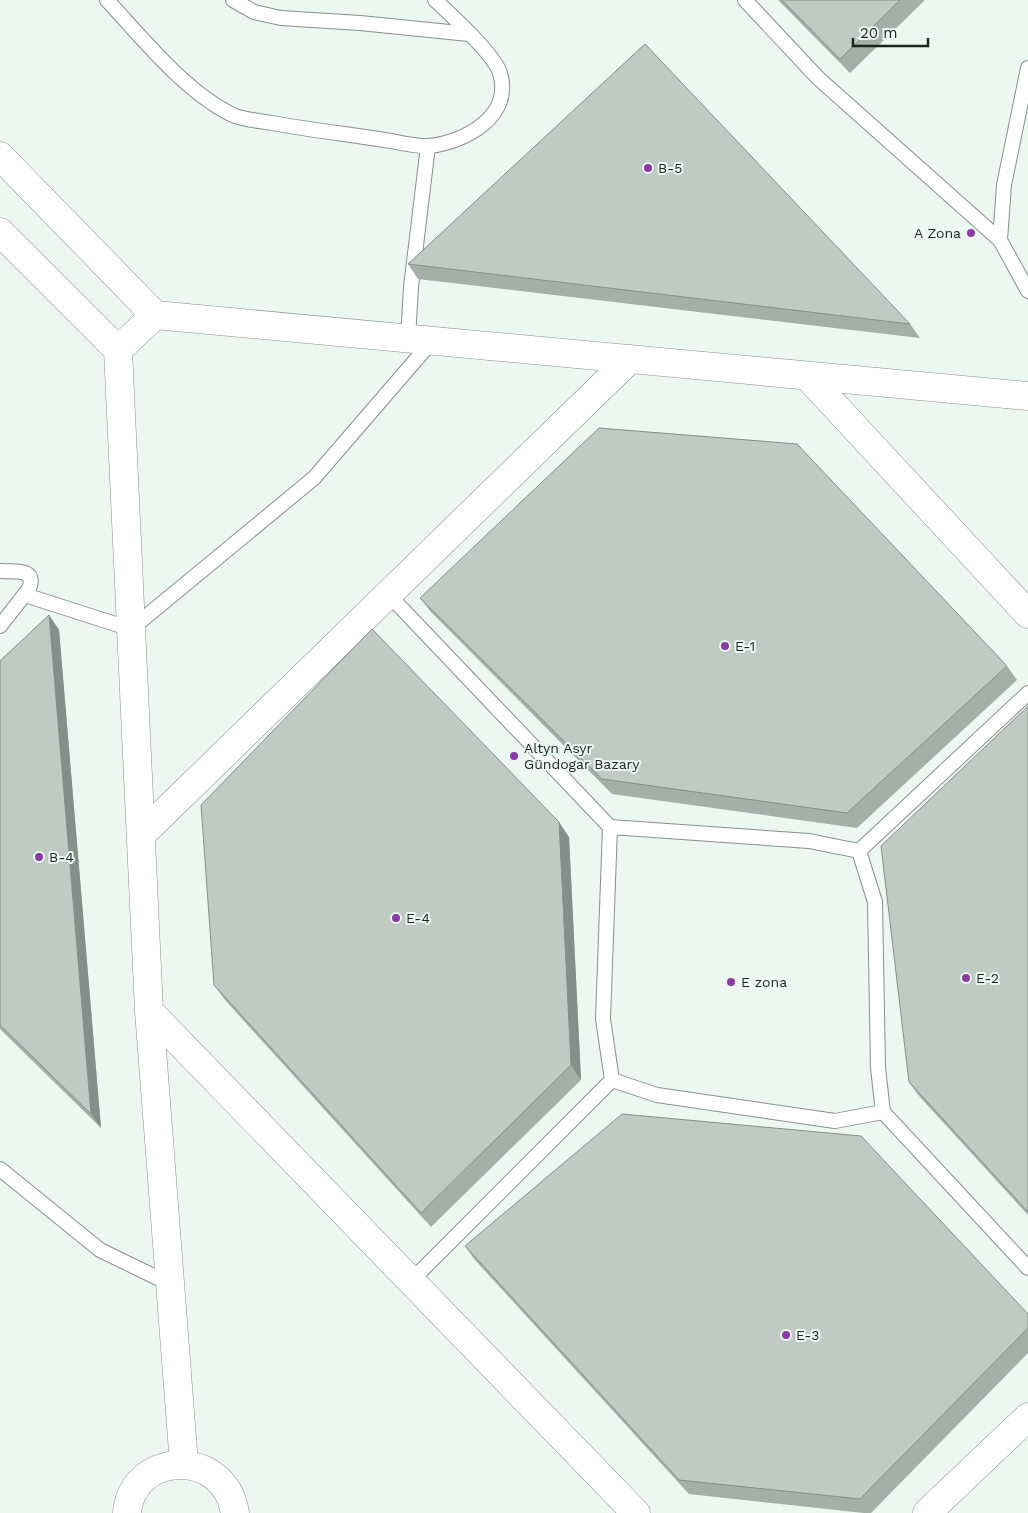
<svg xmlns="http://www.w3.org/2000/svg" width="1028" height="1513" viewBox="0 0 1028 1513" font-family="'Work Sans',sans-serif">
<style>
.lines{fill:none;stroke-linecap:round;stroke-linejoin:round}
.service-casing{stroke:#87918c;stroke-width:16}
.minor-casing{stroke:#87918c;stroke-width:29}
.service{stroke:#fff;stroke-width:14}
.minor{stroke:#fff;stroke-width:28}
.wall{fill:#a5aea9}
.shaded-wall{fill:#868d8a}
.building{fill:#c0cac5;stroke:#868d8a}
.poi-dot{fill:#8939a8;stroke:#ecf7f1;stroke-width:2}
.labels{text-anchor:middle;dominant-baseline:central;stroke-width:4;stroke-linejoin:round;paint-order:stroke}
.poi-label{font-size:14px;fill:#1e2220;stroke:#ecf7f1;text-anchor:start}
</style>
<rect width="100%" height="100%" fill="#ecf7f1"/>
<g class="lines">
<!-- service casing -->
<g class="service-casing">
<path id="service" d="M107,0c35,38 81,95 128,116 11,4 26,5 37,7 38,7 75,11 113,17 14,2 31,7 44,6 37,-4 84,-30 71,-73 -6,-19 -49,-58 -65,-73
M233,0l21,12 27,6 79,5 109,11
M745,0l73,78 182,162
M1028,68l-24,117 -4,55 28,51
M408,338l3,-51 17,-141
M0,571c14,1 37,-4 29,18l-29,37
M388,594l222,233 199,14 50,10 16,51 3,166 5,44 145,156
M25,595l106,34 183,-151 119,-138
M859,851l169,-158
M612,1080l45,15 178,26 48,-9
M0,1169l100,81 70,34
M411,1281l201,-201 -9,-61 7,-192"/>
</g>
<!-- minor casing -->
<g class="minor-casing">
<path id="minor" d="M0,156l155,159
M0,232l118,118
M808,377l220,237
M141,835l489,-476
M149,1011l487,502
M184,1464l-35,-453 -31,-661 37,-35 873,81
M127,1513c5,-62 98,-66 108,0
M927,1513l101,-96"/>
</g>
<!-- service -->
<use href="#service" class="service"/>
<!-- minor -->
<use href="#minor" class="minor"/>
</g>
<!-- wall -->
<path class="wall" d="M778,0h147l-75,73z
M408,264l502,60 10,14 -502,-59z
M420,598l587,68 10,14 -160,148 -245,-34 -181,-182z
M49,615l10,15 42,498 -101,-99v-368z
M1028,706v509l-109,-119 -10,-14z
M569,837l12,243 -150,147 -206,-227 -11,-15z
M465,1246l563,68v39l-157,160h-7l-175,-19 -214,-234z"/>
<!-- shaded-wall -->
<path class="shaded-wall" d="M49,615l10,15 42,498 -10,-14z
M559,822l10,15 12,243 -10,-15z"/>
<!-- building -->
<path class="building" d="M782,0h118l-60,59z
M645,44l265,280 -502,-60z
M599,428l198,16 210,222 -160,147 -245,-34 -182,-181z
M49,615l42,499 -91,-89v-364z
M372,629l187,193 12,243 -150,148 -207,-228 -13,-180z
M1028,706v506l-119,-130 -28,-236z
M622,1114l239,22 167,178v14l-168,171 -181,-19 -214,-234z"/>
<!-- markers -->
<g class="poi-dot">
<circle cx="648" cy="168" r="5"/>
<circle cx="971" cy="233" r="5"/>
<circle cx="725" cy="646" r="5"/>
<circle cx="514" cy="756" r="5"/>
<circle cx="39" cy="857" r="5"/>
<circle cx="396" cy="918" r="5"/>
<circle cx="966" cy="978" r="5"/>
<circle cx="731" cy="982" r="5"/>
<circle cx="786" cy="1335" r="5"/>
</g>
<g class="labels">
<!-- poi labels -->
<g class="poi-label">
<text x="658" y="168">B-5</text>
<text x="961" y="233" text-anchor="end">A Zona</text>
<text x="735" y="646">E-1</text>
<text x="524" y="748">Altyn Asyr<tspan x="524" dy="16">Gündogar Bazary</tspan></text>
<text x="49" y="857">B-4</text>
<text x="406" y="918">E-4</text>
<text x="976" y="978">E-2</text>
<text x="741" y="982">E zona</text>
<text x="796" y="1335">E-3</text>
</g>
</g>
<!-- scale -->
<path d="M853 38v8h75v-8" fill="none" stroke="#1e2220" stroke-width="2.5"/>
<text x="860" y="38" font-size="15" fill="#1e2220" stroke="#ecf7f1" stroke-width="4" paint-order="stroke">20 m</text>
</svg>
